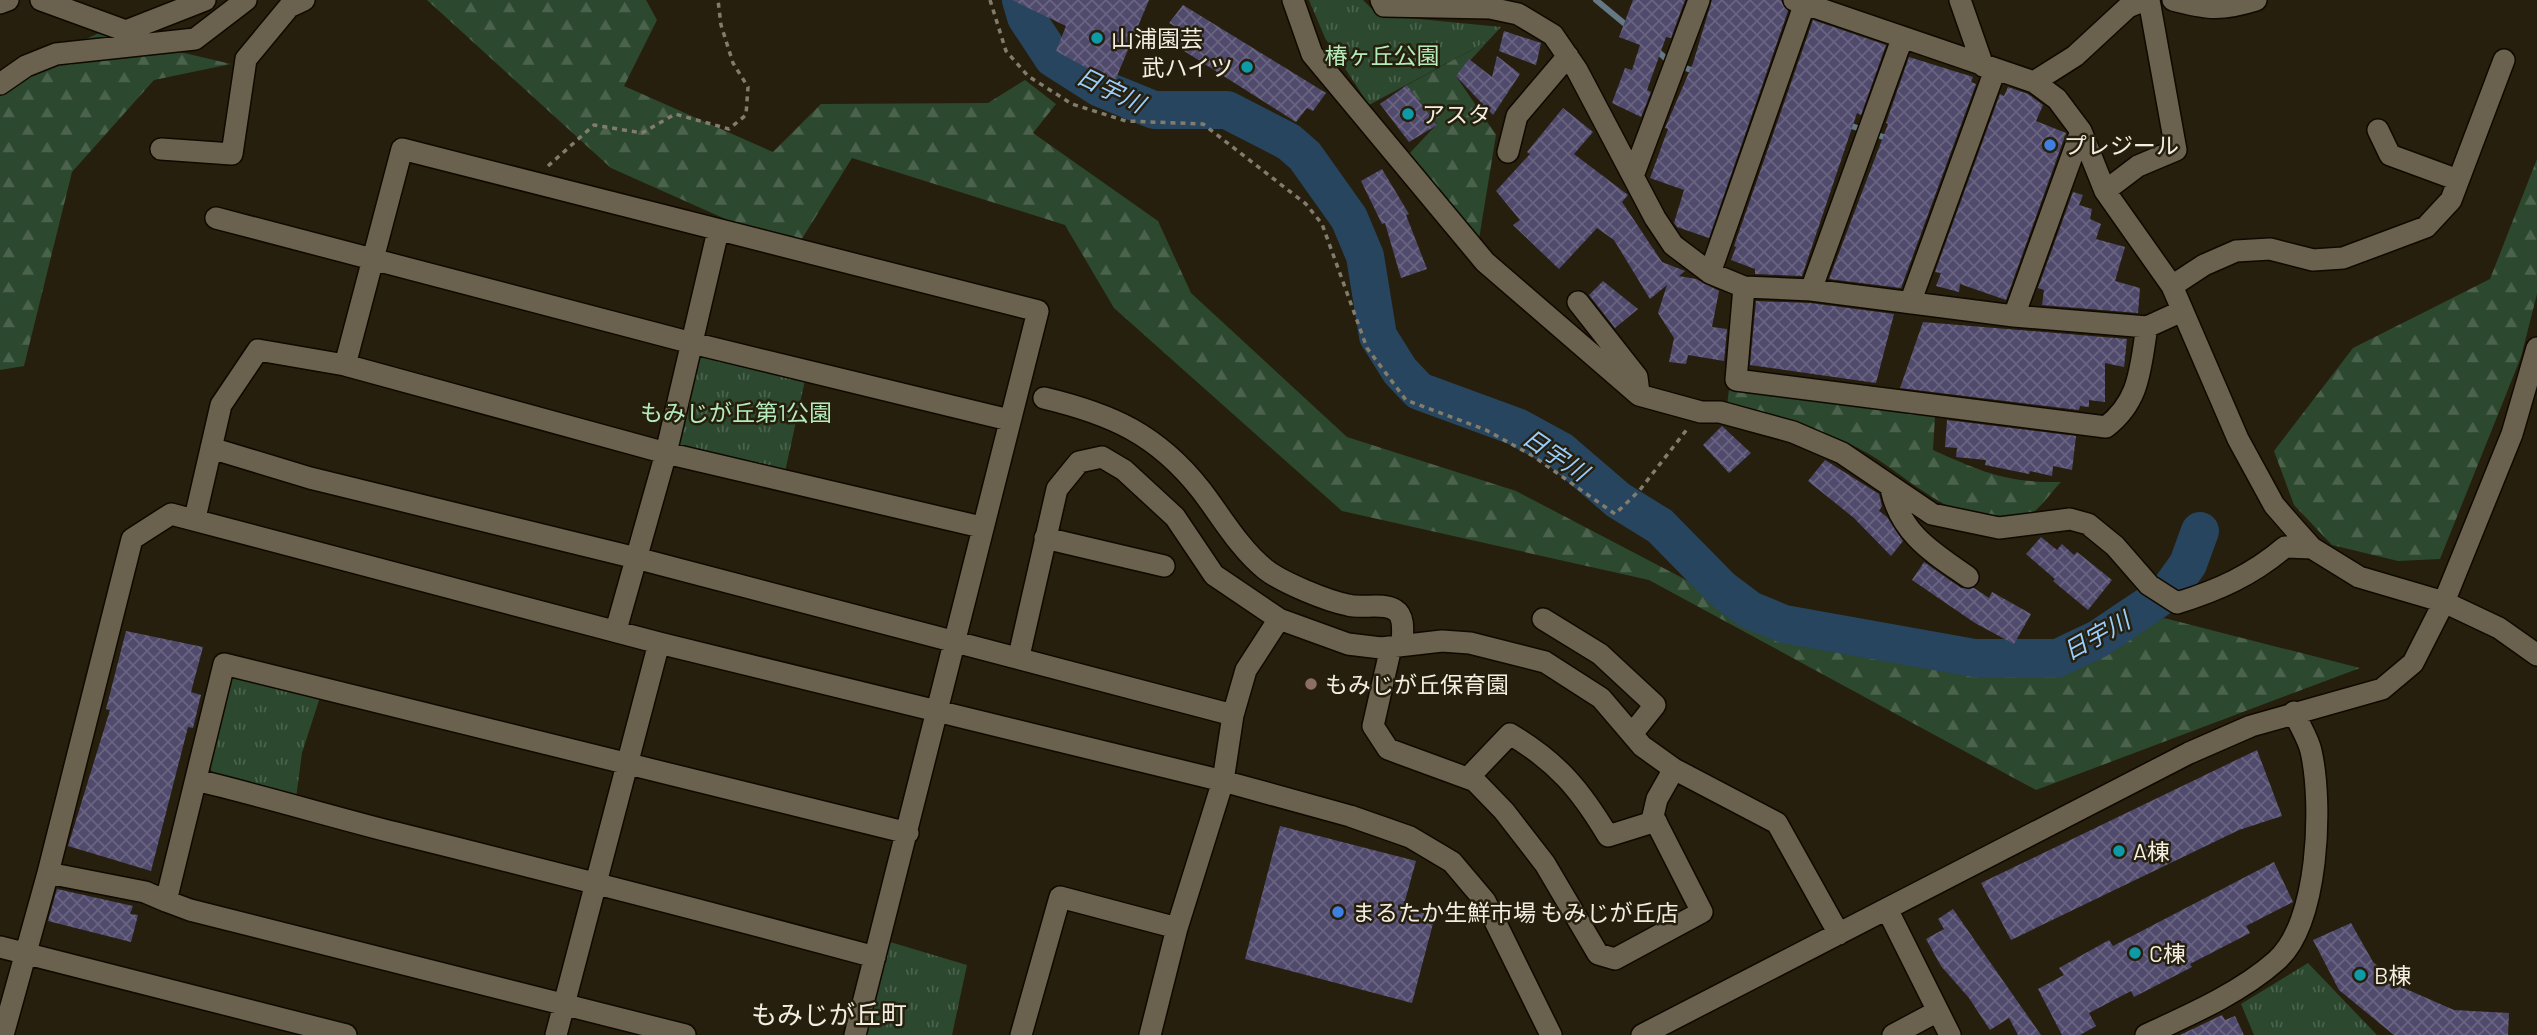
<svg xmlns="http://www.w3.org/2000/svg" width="2537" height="1035" viewBox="0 0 2537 1035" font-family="Barlow,'Noto Sans JP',sans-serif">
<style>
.forest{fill:url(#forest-firs)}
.park{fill:url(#park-tufts)}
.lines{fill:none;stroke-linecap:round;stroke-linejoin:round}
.stream{stroke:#647886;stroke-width:6}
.river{stroke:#27455f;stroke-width:38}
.building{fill:url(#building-cross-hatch)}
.minor-casing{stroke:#0f0900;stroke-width:24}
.path{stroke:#827c6d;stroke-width:3.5;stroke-dasharray:5 5;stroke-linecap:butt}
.minor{stroke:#6a624e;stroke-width:21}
.culture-dot{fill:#0f9aa8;stroke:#261f0d;stroke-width:2.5}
.shop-dot{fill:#3f7fe0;stroke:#261f0d;stroke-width:2.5}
.education-dot{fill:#8d6e63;stroke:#261f0d;stroke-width:2.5}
.labels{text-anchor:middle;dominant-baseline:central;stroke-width:5;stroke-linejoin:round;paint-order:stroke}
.poi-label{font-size:23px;fill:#f2eee2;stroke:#261f0d;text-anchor:start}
.park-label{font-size:23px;fill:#b5ecbb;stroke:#261f0d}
.water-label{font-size:24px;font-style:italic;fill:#98cefe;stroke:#261f0d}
.quarter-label{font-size:26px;fill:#f2eee2;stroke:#261f0d}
</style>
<defs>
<pattern id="forest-firs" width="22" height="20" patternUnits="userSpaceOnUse" patternTransform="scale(1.75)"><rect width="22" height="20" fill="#2c482f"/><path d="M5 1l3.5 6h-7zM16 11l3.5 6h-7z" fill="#4b634d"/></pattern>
<pattern id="park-tufts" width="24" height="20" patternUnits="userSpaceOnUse" patternTransform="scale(1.75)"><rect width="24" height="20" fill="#2c482f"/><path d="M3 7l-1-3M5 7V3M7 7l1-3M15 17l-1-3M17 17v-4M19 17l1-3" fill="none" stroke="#4b634d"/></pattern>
<pattern id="building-cross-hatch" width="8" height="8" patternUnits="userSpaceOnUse" patternTransform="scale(1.75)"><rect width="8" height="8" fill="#504a6d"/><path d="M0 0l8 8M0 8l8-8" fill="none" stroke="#6a6482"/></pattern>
</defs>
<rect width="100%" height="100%" fill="#261f0d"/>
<!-- forest -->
<path class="forest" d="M427,0h219l11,20 -33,66 149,66 48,-48 167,-1 37,-23 31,24 -23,29 125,88 33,72 156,144 169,54 287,150 245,33 116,-56 196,50 -324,122 -387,-210 -307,-69 -228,-203 -49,-83 -213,-67 -57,92 -184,-82z
M99,33l132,31 -77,16 -82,92 -48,194 -24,4v-292z
M1488,41l-32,35 40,59 -17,104 -71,-84 29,-31 -30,-39z
M2537,159v135l-16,63 -81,202 -42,2 -66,-16 -38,-40 -20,-54 79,-103 137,-69z
M1729,389l206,27 -2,34c49,22 74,33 128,32 -9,9 -22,29 -34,34 -59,22 -113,-35 -158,-62 -45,-26 -93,-37 -142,-48z"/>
<!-- park -->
<path class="park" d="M1309,0h54l15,15 123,12 -13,14 -119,64 -44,-67z
M692,343l115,28 -24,110 -117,-28z
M234,676l87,18 -19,59 -6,45 -82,-23 -7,-11 18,-78z
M880,939l87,26 -15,70h-97z
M2308,963l69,72h-123l-13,-31z"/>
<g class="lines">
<!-- stream -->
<path class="stream" d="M1596,0l35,29
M1655,49l16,14 26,9
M1846,124l43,15"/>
<!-- river -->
<path class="river" d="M1021,0l5,17 27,41 47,30 54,22h73l62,32 16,14 44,62 16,38 13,80 22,35 19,20 98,36 44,24 57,49 42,26 62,63 28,21 34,14 190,34h84l40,-19 70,-47 20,-28 12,-33"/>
</g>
<!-- building -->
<path class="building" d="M1012,0h137l-35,83 -58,-32 10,-25z
M1633,0h52l-14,38 -5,-1 -19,53 4,2 -10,25 -29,-14 13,-35 7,2 8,-25 -21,-8z
M1712,0h69l7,11 -79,227 -32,-11 -3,-4 10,-33 -34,-12 18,-49 -3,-1 28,-65z
M1183,5l143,88 -13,18 -6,-3 -11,14 -126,-80 8,-14 -9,-5z
M1813,20l73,25 -25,70 -4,-2 -55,163 -47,-2v-5l-24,-9 5,-13 -2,-1z
M1504,31l37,12 -5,22 -37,-14z
M1497,56l23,18 -27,41 -37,-39 13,-17 23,18z
M1909,57l64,20 -2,5 5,2 -75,204 -72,-9 59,-155 -2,-1z
M1407,85l30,40 -28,17 -29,-38z
M2008,87l20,7 15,11 -7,16 30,12 -60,167 -46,-16 -1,8 -23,-6 5,-13 -6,-1 65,-178 4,2z
M1563,108l30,24 -19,22 54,41 -6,7 40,60 23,9 -6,5 17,3 23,12 -7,36 15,2 -3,32 -36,-6 -2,9 -17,-2 5,-24 -16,-25 9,-28 -17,14 -36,-59 -17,-12 -38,41 -46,-44 7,-5 -24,-29 34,-37 -3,-2z
M1382,169l27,45 -3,1 21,54 -26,9 -16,-55 -3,1 -21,-43z
M2073,192l10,3 -4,10 13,4 -2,10 11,5 -5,15 29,8 -10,34 25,7 -2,25 -96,-8 2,-15 -6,-2z
M1603,281l35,28 -23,19 -26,-33z
M1756,301l54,2 84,11 -18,69 -126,-18z
M1923,322l204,17 -3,28 -19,-4v39l-16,-2v7l-9,-1 -1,4 -179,-22z
M1947,420l129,16 -4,34 -19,-4 -1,10 -22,-5 -1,3 -44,-9 1,-5 -30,-3 1,-9 -12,-1z
M1722,426l29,27 -22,20 -26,-28z
M1825,460l54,34 3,12 -3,5 8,6 16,24 -12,15 -37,-38 -46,-37z
M2041,537l16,13 5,-6 12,11 3,-3 35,28 -24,30 -35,-29 2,-2 -29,-25z
M1924,562l37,26h13l15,10 3,-6 39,22 -17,30 -39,-21 -63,-43z
M126,631l77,16 -12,45 10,3 -8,33 -5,-1 -37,144 -83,-25 42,-136 -4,-1z
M2257,750l25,66 -43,14 -228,110 -30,-57z
M1280,826l136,35 -13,47 32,8 -23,87 -167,-44z
M2274,862l19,40 -47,24 4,7 -60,31 2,3 -58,30 -3,-6 -42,22 7,13 -16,9h-18l-24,-46 26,-14 -5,-7 50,-28 4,6z
M57,889l76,17 -3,8 8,1 -7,27 -83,-21z
M1953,909l25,36 63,90h-23l-9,-17 -19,12 -21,-32 -28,-32 -15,-27 18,-10 -6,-10z
M2351,923l22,39 33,27 48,21 55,3 -1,22h-114l-55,-45 -26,-50z
M2222,1015l3,5 10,-4 9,19h-64z"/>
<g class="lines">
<!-- minor casing -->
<g class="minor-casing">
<path id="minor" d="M41,0l85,31 79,-31
M1293,0l19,54 173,208 154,133 62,17h19l73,20 49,21 90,61 67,14 71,-9 18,5 27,22 34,39 28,18c42,-13 75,-28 108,-56l27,1
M1381,0l3,6 106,2 28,6 35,21 24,35 78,148 18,27 37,28 34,14 67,3 203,26 133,11 35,-16
M1794,0l240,82 23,17 24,32 24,60 67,95 66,153 36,66 20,23 18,20 47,29 85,25 55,26 38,27
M1960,0l23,66
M2173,0c34,9 48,11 83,0
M0,3l8,-3
M2034,82l41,-26 53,-49 17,-7
M0,84l26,-18 30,-12 139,-15 51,-39
M2378,130l12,25 68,25
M161,149l71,5 14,-95 43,-52 15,-7
M1508,152l9,-36 51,-60
M1633,176l66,-176
M2105,191l33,-25 38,-16 -27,-150
M216,218l476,125 317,77
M1710,273l96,-273
M2172,286l32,-21 32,-14 34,-2 43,11 30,-2 83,-31 25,-27 53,-140
M1744,287l-8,93 370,47c35,-27 34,-60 41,-100
M1811,290l91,-251
M1578,302l59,75 2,16
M1910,303l85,-233
M2014,316l67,-185
M345,365l57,-216 636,162 -183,724
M1044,398c67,16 113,36 157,92 20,26 38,58 64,79 16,13 62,32 83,36 15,4 34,-3 47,5 11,7 7,25 7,35
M211,448l99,30 326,80 597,157 13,-45 33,-51 69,25 33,4 61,-7 28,2 75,19 56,36 41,48 32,23 -17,30 -4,17 49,96 -87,47 -17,-5 -53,-90 -41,-53 -29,-30 -87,-32 -15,-23 18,-79
M1891,489c10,45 41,63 77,88
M195,518l26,-113 37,-55 87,15 321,88 315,74
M1045,538l119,28
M1543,619l57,35 55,51 -23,29
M616,630l50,-177 52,-222
M1019,656l38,-167 22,-27 23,-5 22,13 51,47 39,58 65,44
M1674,769l103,54 62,111
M1468,778l42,-44c47,28 70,55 98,102l48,-15
M196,780c67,16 133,36 200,53 161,40 320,81 479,124
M48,873l97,19 21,9 58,-237 684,169
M166,901l24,9 495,125
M1887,909l63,126
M1177,928l46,-147 10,-66
M0,947l346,88
M3,1035l45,-162 84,-334 39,-25 488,129 564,138 127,35 60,21 42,25 33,39 66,134
M556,1035l103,-392
M1021,1035l39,-138 117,31 -27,107
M1642,1035l547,-282 62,-27 131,-37 31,-26 31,-61 68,-168 25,-86
M1893,1035l45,-24
M2146,1035c43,-20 94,-42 130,-74 43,-37 47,-157 35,-210 -3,-13 -12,-26 -17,-39"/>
</g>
<!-- path -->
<path class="path" d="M990,0l16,51 22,25 44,28 54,17 77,3 103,80 16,20 45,124 39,52 80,30 47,26 82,58 24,-23 49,-63
M548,166l46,-41 48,8 33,-19 54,15 17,-14 2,-28 -15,-24 -12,-38 -3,-25"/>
<!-- minor -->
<use href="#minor" class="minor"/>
</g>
<!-- markers -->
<g class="culture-dot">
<circle cx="1097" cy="38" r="7"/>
<circle cx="1247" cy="67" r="7"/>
<circle cx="1408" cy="114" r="7"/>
<circle cx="2119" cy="851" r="7"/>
<circle cx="2135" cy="953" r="7"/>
<circle cx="2360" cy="975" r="7"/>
</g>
<g class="shop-dot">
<circle cx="2050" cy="145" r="7"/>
<circle cx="1338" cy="912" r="7"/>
</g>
<circle class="education-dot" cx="1311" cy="684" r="7"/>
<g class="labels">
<!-- poi labels -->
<g class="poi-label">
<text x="1111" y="38">山浦園芸</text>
<text x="1233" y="67" text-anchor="end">武ハイツ</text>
<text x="1422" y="114">アスタ</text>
<text x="2064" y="145">プレジール</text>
<text x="1325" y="684">もみじが丘保育園</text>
<text x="2133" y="851">A棟</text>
<text x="1352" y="912">まるたか生鮮市場 もみじが丘店</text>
<text x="2149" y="953">C棟</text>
<text x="2374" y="975">B棟</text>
</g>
<!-- park labels -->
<g class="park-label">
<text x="1382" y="55">椿ヶ丘公園</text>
<text x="736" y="412">もみじが丘第1公園</text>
</g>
<!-- water labels -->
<g class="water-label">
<text transform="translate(1111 89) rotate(26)">日宇川</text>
<text transform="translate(1556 454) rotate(34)">日宇川</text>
<text transform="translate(2096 635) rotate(-29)">日宇川</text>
</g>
<!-- quarter labels -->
<g class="quarter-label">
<text x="829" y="1013">もみじが丘町</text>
</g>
</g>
</svg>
